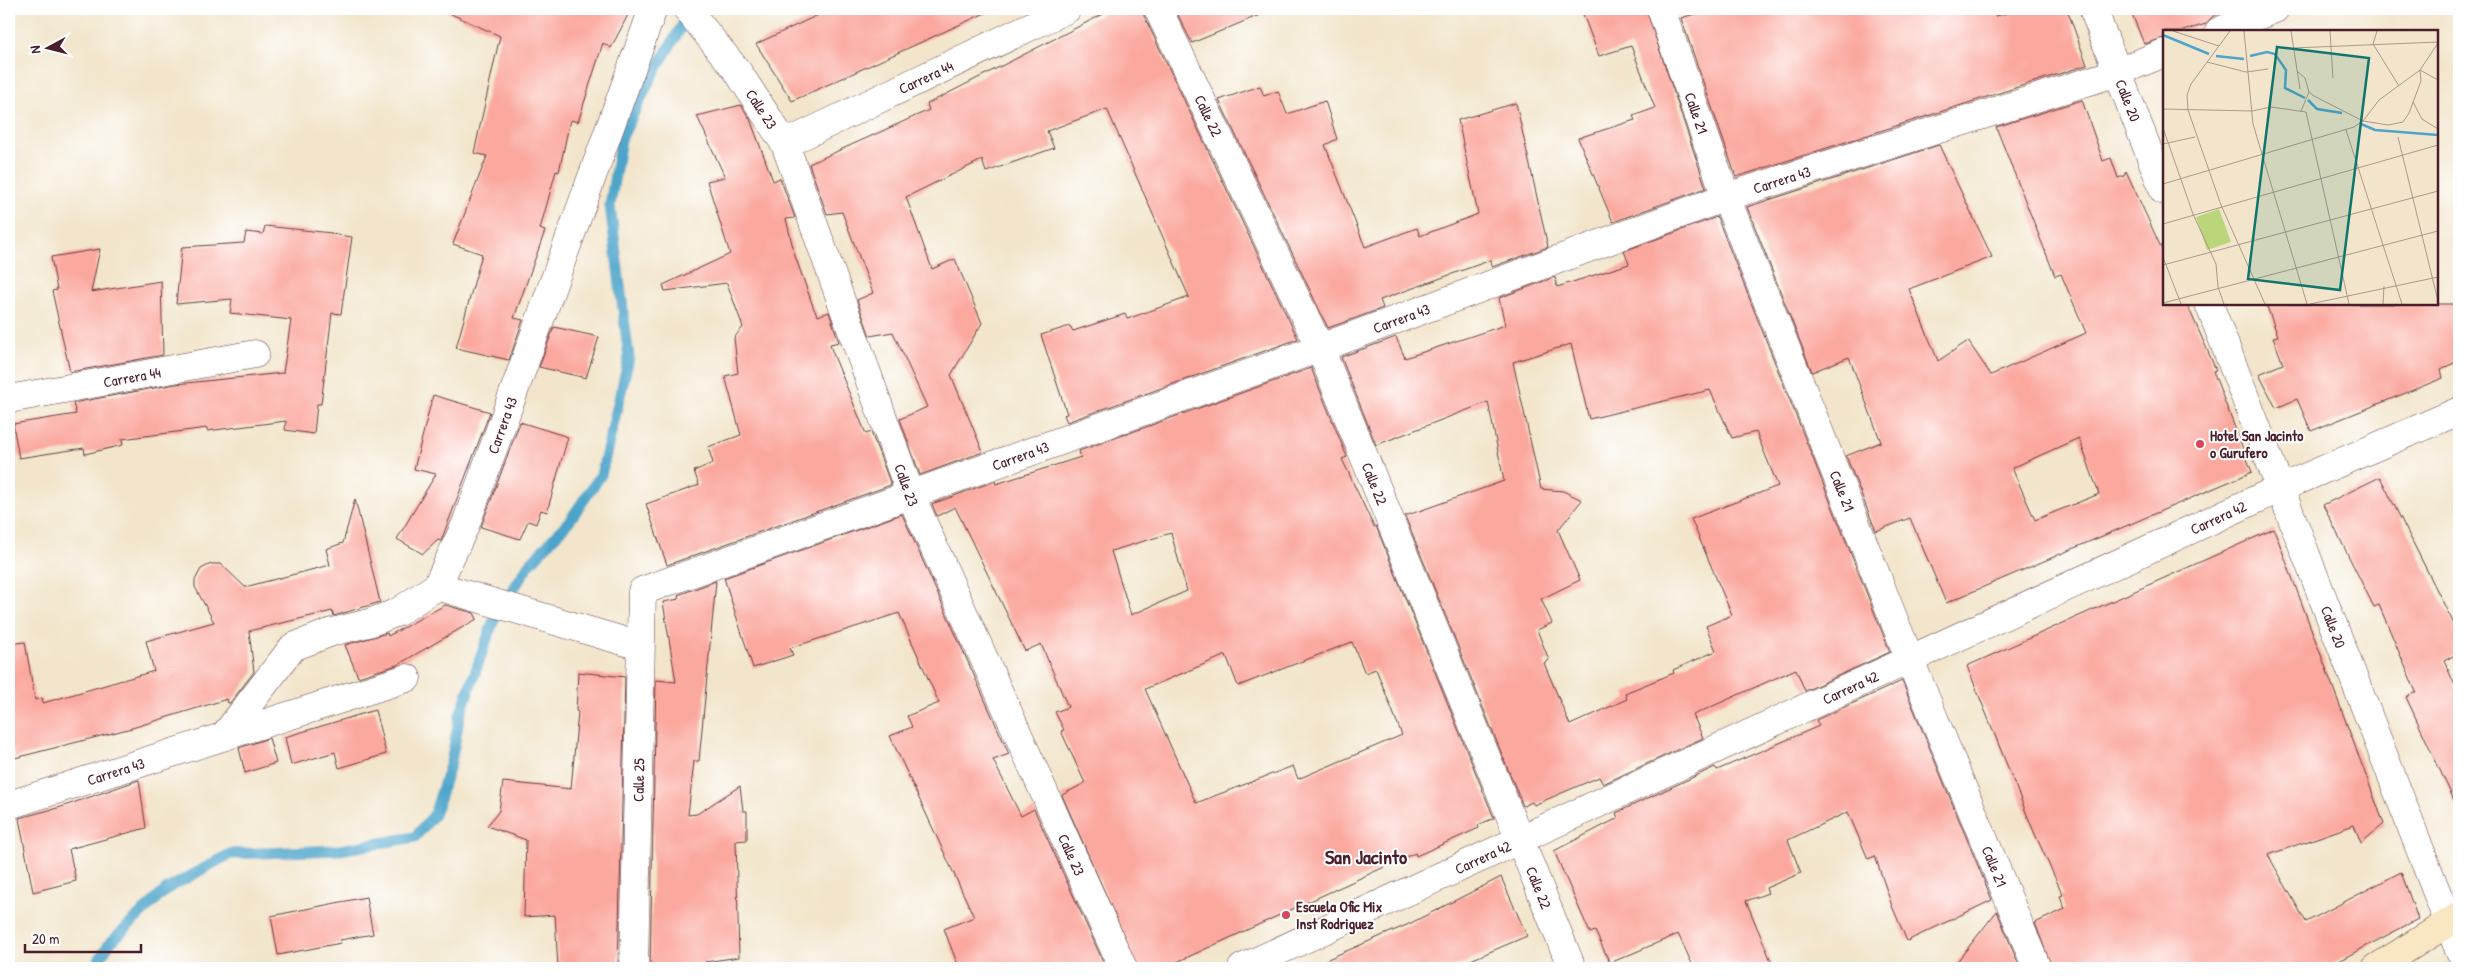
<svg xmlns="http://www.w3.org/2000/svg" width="2468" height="977" font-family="'Patrick Hand',sans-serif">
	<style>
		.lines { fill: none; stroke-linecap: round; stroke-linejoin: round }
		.stream { stroke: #4ea4ca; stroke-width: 11 }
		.building { fill: #fba99f; fill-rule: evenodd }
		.street-casing { stroke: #633d43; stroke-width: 29 }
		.secondary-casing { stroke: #633d43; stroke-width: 29 }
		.street { stroke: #fff; stroke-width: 28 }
		.secondary { stroke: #f9e7c3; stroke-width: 28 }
		.poi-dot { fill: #d1495b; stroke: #fff; stroke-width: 2 }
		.labels { text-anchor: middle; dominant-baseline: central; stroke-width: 4; stroke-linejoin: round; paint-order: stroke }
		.street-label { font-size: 15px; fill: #4a1f2b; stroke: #fff }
		.poi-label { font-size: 15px; font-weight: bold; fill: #4a1f2b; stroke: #fff; text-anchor: start }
		.district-label { font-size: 20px; font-weight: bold; fill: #4a1f2b; stroke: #fff }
		.inset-river { fill: none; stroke: #4ea4ca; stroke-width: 2.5 }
		.inset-road { fill: none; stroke: #af968b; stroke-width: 1 }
		.view { fill: #0f766e; fill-opacity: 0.15; stroke: #0f766e; stroke-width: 2.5 }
		.inset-edge { fill: none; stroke: #4a1f2b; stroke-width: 2.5 }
	</style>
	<rect width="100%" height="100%" fill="#fff"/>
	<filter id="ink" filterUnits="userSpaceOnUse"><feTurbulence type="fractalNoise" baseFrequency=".02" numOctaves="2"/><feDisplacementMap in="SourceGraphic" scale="10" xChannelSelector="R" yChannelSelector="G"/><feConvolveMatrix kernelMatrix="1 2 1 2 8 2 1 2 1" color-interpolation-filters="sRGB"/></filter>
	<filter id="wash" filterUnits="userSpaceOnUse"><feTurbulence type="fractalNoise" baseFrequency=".0096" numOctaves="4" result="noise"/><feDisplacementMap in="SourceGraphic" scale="20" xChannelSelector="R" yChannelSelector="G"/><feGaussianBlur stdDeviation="1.12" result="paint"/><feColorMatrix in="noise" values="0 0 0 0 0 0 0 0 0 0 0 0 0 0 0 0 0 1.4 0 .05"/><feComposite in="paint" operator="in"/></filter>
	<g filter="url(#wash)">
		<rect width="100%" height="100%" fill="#f2e5cb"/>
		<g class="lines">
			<path class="stream" d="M94 968 109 944 167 889 230 854 340 850 415 837 434 815 451 762 460 715 493 622 528 566 570 520 601 475 629 358 610 205 621 139 650 80 690 12"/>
		</g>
		<g id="blocks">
			<path class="building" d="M440 9H631L611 48 603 43 578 122 570 120 559 172 556 171 540 229 545 231 514 318 523 320 509 360 456 348 482 254 453 244 487 156 474 153 500 36Z
				M831 9H994L792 101 756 44Z
				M1113 9H1143L1144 16 1298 339 1067 422 1064 415 1067 414 1041 335 1070 326 1073 331 1125 314 1127 319 1189 297 1107 109 1047 131 1054 148 986 172 982 160 906 197 932 269 955 259 982 323 951 375 983 452 920 475 900 419 927 407 893 332 870 336 857 300 873 293 842 212 827 214 809 164 929 110 927 104Z
				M1175 9H1274L1192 43Z
				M1581 9H1646L1706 188 1613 222 1578 138 1635 120 1633 116 1655 108 1631 46 1599 56Z
				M1711 9H1993L1995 16 2024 9H2067L2087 65 1736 177 1681 18Z
				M2130 9H2233L2213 16 2206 24 2183 31H2164V38L2144 44Z
				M1260 86 1264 96 1278 91 1287 114 1325 101 1337 139 1325 145 1365 247 1417 228 1420 236 1478 214 1458 120 1516 103 1548 247 1492 267 1491 260 1380 300 1383 308 1328 328 1219 100Z
				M2082 100 2103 161 2111 158 2118 178 2124 176 2126 171 2164 254V304H2187L2216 370 2213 371 2252 472 1946 603 1910 518 1876 531 1846 456 1881 442 1849 357 1812 372 1747 207 1939 145 1992 257 1909 289 1938 361 1968 341 1991 375 2086 333 2061 274 2055 276 1996 127ZM2079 438 2099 494 2035 520 2012 468Z
				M741 105 750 119 773 181 780 178 795 218 786 219 795 256 814 309 818 316 829 312 839 342 830 344 832 351 866 434 871 432 891 485 667 565 646 504 699 485 694 471 713 463 708 447 741 435 725 376 738 373 734 338 743 327 727 283 665 291 663 285 730 254 707 181 725 177 697 116Z
				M1717 217 1890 652 1805 691 1796 669 1693 715 1703 738 1603 784 1599 777 1534 805 1532 802 1523 806 1405 516 1504 481 1488 402 1376 445 1341 357 1396 337 1405 358 1505 325 1499 298 1555 277 1557 287 1629 264 1624 251ZM1571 344 1589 419 1710 390 1732 438 1756 432 1778 486 1691 519 1732 615 1706 626 1716 651 1673 670 1674 673 1625 693 1627 699 1570 725 1544 663 1549 660 1537 630 1552 623 1541 599 1580 580 1558 530 1582 500 1563 491 1541 489 1513 362Z
				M265 226 332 233 331 234 352 237 341 314 332 313 321 404H317L314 434 285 430 286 421 207 431V428L122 439 123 445 85 454 84 448 19 458 13 424 76 414 73 403 176 384 283 373 291 320 230 313 232 299 176 304 182 247 244 243 246 232 263 234Z
				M100 249 91 292 161 281 163 355 70 372 52 291 57 290 51 257Z
				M2266 304H2459V361L2441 369 2443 378 2311 431 2297 399 2276 408 2259 374 2283 364 2273 337 2278 336Z
				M554 327 599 337 586 378 539 367Z
				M1311 368 1347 457 1342 459 1374 527 1376 526 1494 818 1478 825 1479 828 1416 856 1415 853 1164 968H1138L1062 795 1085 783 1061 731 1064 730 1055 712 1068 707 1041 644 1025 651 955 507 937 516 932 504 995 481 996 484 1081 457 1079 451ZM1171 533 1187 591 1131 615 1111 551ZM1352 642 1365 673 1376 669 1402 735 1298 779 1293 766 1196 803 1145 689 1226 655 1238 686Z
				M433 395 490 412 441 541 438 540 423 554 397 539 436 474 414 469Z
				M520 422 568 437 547 512 541 510 536 524 528 521 520 539 481 527Z
				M2380 477 2459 634V653L2444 661 2459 694V811L2406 697 2416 692 2379 605 2374 607 2323 505Z
				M355 499 380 602 334 616 332 611 249 631 254 672 230 703H228L227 699 132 728 15 758 9 736V644L25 642 35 700 42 698 43 703 154 671 146 641 214 622 195 587V580L201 569 211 564H221L245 587 330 565 326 549 343 543Z
				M902 514 1009 754 993 760 1021 816 1034 809 1106 968H959L944 929 974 917 890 736 912 727 907 716 939 703 899 613 790 648 793 655 753 668 724 578Z
				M2274 529 2384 824 2361 843 2354 825 2268 855 2306 922 2401 872 2418 919 2325 968H2052L2035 923 2065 909 2060 896 2063 895 2034 832 1967 666Z
				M716 581 699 761H694L688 815 697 814 740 786 743 811H747V840L736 841 739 957 705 962V968H650L656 680 676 682 663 602 679 599 678 595Z
				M445 605 474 613 477 619 397 665 358 677 345 645 387 633 388 636Z
				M578 672 625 677 618 968H558L555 915 524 917 526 840 487 826 499 811 503 782 571 789 578 712 576 711Z
				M1902 681 1992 900 1907 941 1892 906 1875 856 1868 859 1848 812 1788 840 1801 873 1766 888 1768 893 1746 901 1774 968H1694L1678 934 1610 963 1595 931 1590 933 1554 851 1618 818 1616 813 1715 767 1717 770 1819 726 1816 720Z
				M375 710 386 754 339 768 335 752 291 765 285 737Z
				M269 738 276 763 245 773 239 748Z
				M139 780 146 828 69 849 76 881 33 892 19 818 61 807Z
				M1501 877 1527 936 1452 968H1307L1409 924Z
				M366 897 373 934 340 940 341 943 278 955 271 916Z
				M1997 911 2020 968H1952Z"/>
		</g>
	</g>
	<g filter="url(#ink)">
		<use href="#blocks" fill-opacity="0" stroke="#633d43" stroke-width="1"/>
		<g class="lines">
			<g class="street-casing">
				<g id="street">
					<path id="s1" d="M687 9 738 72 785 144 911 496 1123 968"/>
					<path id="s2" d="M1158 9 1320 348 1572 968"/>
					<path id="s3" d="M1661 9 1726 197 1910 660 2037 968"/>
					<path id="s4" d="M2093 9 2164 191"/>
					<path d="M2219 31 2275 9"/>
					<path id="s5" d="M785 144 1067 9"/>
					<path id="s6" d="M2209 304 2459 950"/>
					<path id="s7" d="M9 399 255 354"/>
					<path d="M437 586 640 646"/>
					<path id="s8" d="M224 736 293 647 332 632 369 623 398 612 437 586 465 526 653 9"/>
					<path id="s9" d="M9 805 407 678"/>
					<path id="s10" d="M634 968 642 591 1320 348 1726 197 2118 72 2164 53"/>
					<path id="s11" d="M1242 968 2281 488 2459 411"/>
				</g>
			</g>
			<g class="secondary-casing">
				<path id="secondary" d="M2376 968 2459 916"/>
			</g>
			<use href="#street" class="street"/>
			<use href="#secondary" class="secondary"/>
		</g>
	</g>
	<g class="poi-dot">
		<circle cx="2200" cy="444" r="5"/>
		<circle cx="1286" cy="915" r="5"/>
	</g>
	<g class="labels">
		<g class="street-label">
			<text stroke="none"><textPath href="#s5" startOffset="156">Carrera 44</textPath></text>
			<text stroke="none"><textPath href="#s4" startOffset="98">Calle 20</textPath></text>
			<text stroke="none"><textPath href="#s1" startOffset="125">Calle 23</textPath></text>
			<text stroke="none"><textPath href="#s3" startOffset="110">Calle 21</textPath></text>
			<text stroke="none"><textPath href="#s2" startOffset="118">Calle 22</textPath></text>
			<text stroke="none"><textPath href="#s10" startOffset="1589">Carrera 43</textPath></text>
			<text stroke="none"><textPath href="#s10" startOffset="1184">Carrera 43</textPath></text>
			<text stroke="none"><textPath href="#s7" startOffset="125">Carrera 44</textPath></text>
			<text stroke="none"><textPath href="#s8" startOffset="444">Carrera 43</textPath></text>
			<text stroke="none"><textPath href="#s10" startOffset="779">Carrera 43</textPath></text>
			<text stroke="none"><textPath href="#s2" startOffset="522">Calle 22</textPath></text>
			<text stroke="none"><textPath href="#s1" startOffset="529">Calle 23</textPath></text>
			<text stroke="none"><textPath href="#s3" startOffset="515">Calle 21</textPath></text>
			<text stroke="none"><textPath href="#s11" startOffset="1075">Carrera 42</textPath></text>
			<text stroke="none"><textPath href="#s6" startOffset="346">Calle 20</textPath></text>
			<text stroke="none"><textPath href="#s11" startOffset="670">Carrera 42</textPath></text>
			<text stroke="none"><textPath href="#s9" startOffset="112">Carrera 43</textPath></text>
			<text stroke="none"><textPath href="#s10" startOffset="188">Calle 25</textPath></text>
			<text stroke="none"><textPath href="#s1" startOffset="934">Calle 23</textPath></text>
			<text stroke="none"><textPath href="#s11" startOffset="265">Carrera 42</textPath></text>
			<text stroke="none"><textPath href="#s3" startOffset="920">Calle 21</textPath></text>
			<text stroke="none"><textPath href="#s2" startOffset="958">Calle 22</textPath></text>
		</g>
		<g class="poi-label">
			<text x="2210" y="435">Hotel San Jacinto<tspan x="2210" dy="17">o Gurufero</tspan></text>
			<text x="1296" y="906">Escuela Ofic Mix<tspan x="1296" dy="17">Inst Rodriguez</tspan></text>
		</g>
		<g class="district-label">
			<text x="1366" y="856">San Jacinto</text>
		</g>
	</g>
	<g transform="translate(2163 30)">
		<rect width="275" height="275" fill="#f2e5cb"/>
		<path d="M56 179 68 212 44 220 33 187Z" fill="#bbd57b"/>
		<path class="inset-river" d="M0 5 46 24M53 26 81 29M87 26 104 22 112 24 123 40 122 58 142 68M145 70 154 79 179 83M198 94 212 100 275 105"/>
		<path class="inset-road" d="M10 1 56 16M67 1 28 54 24 65 25 80 58 175 102 274M81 1 90 94 144 274M128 1 137 59M167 1 170 48M214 1 210 14 236 56M130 18 275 12M44 32 83 42 105 39M257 40 275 50M134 41 142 48 146 62 151 66 200 91 225 95 240 92 246 83 258 51 257 40M250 72 259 89 275 99M0 79 89 81 108 77 143 82 186 274M138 81 146 62M0 98 30 184 53 234 55 257 61 274M183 100 239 274M235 107 275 271M0 114 32 107M0 154 191 97 200 91 216 70 257 40 275 13M0 194 275 115M0 227 18 274M0 235 275 161M0 273 275 201M147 274 275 247M220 274 221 256"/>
		<path class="view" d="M114 17 206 28 177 260 85 249Z"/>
		<rect width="275" height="275" class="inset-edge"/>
	</g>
	<rect width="2468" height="977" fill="none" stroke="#fff" stroke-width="30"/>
	<g transform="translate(48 48) rotate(263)" stroke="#ffffff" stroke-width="4" paint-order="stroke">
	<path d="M0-4L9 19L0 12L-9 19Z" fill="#4a1f2b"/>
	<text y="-8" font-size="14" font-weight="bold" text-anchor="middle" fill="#4a1f2b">N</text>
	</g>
	<path d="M25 944v8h116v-8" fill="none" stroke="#4a1f2b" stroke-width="2.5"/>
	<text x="32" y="944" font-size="15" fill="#4a1f2b" stroke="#ffffff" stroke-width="4" paint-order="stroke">20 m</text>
</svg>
